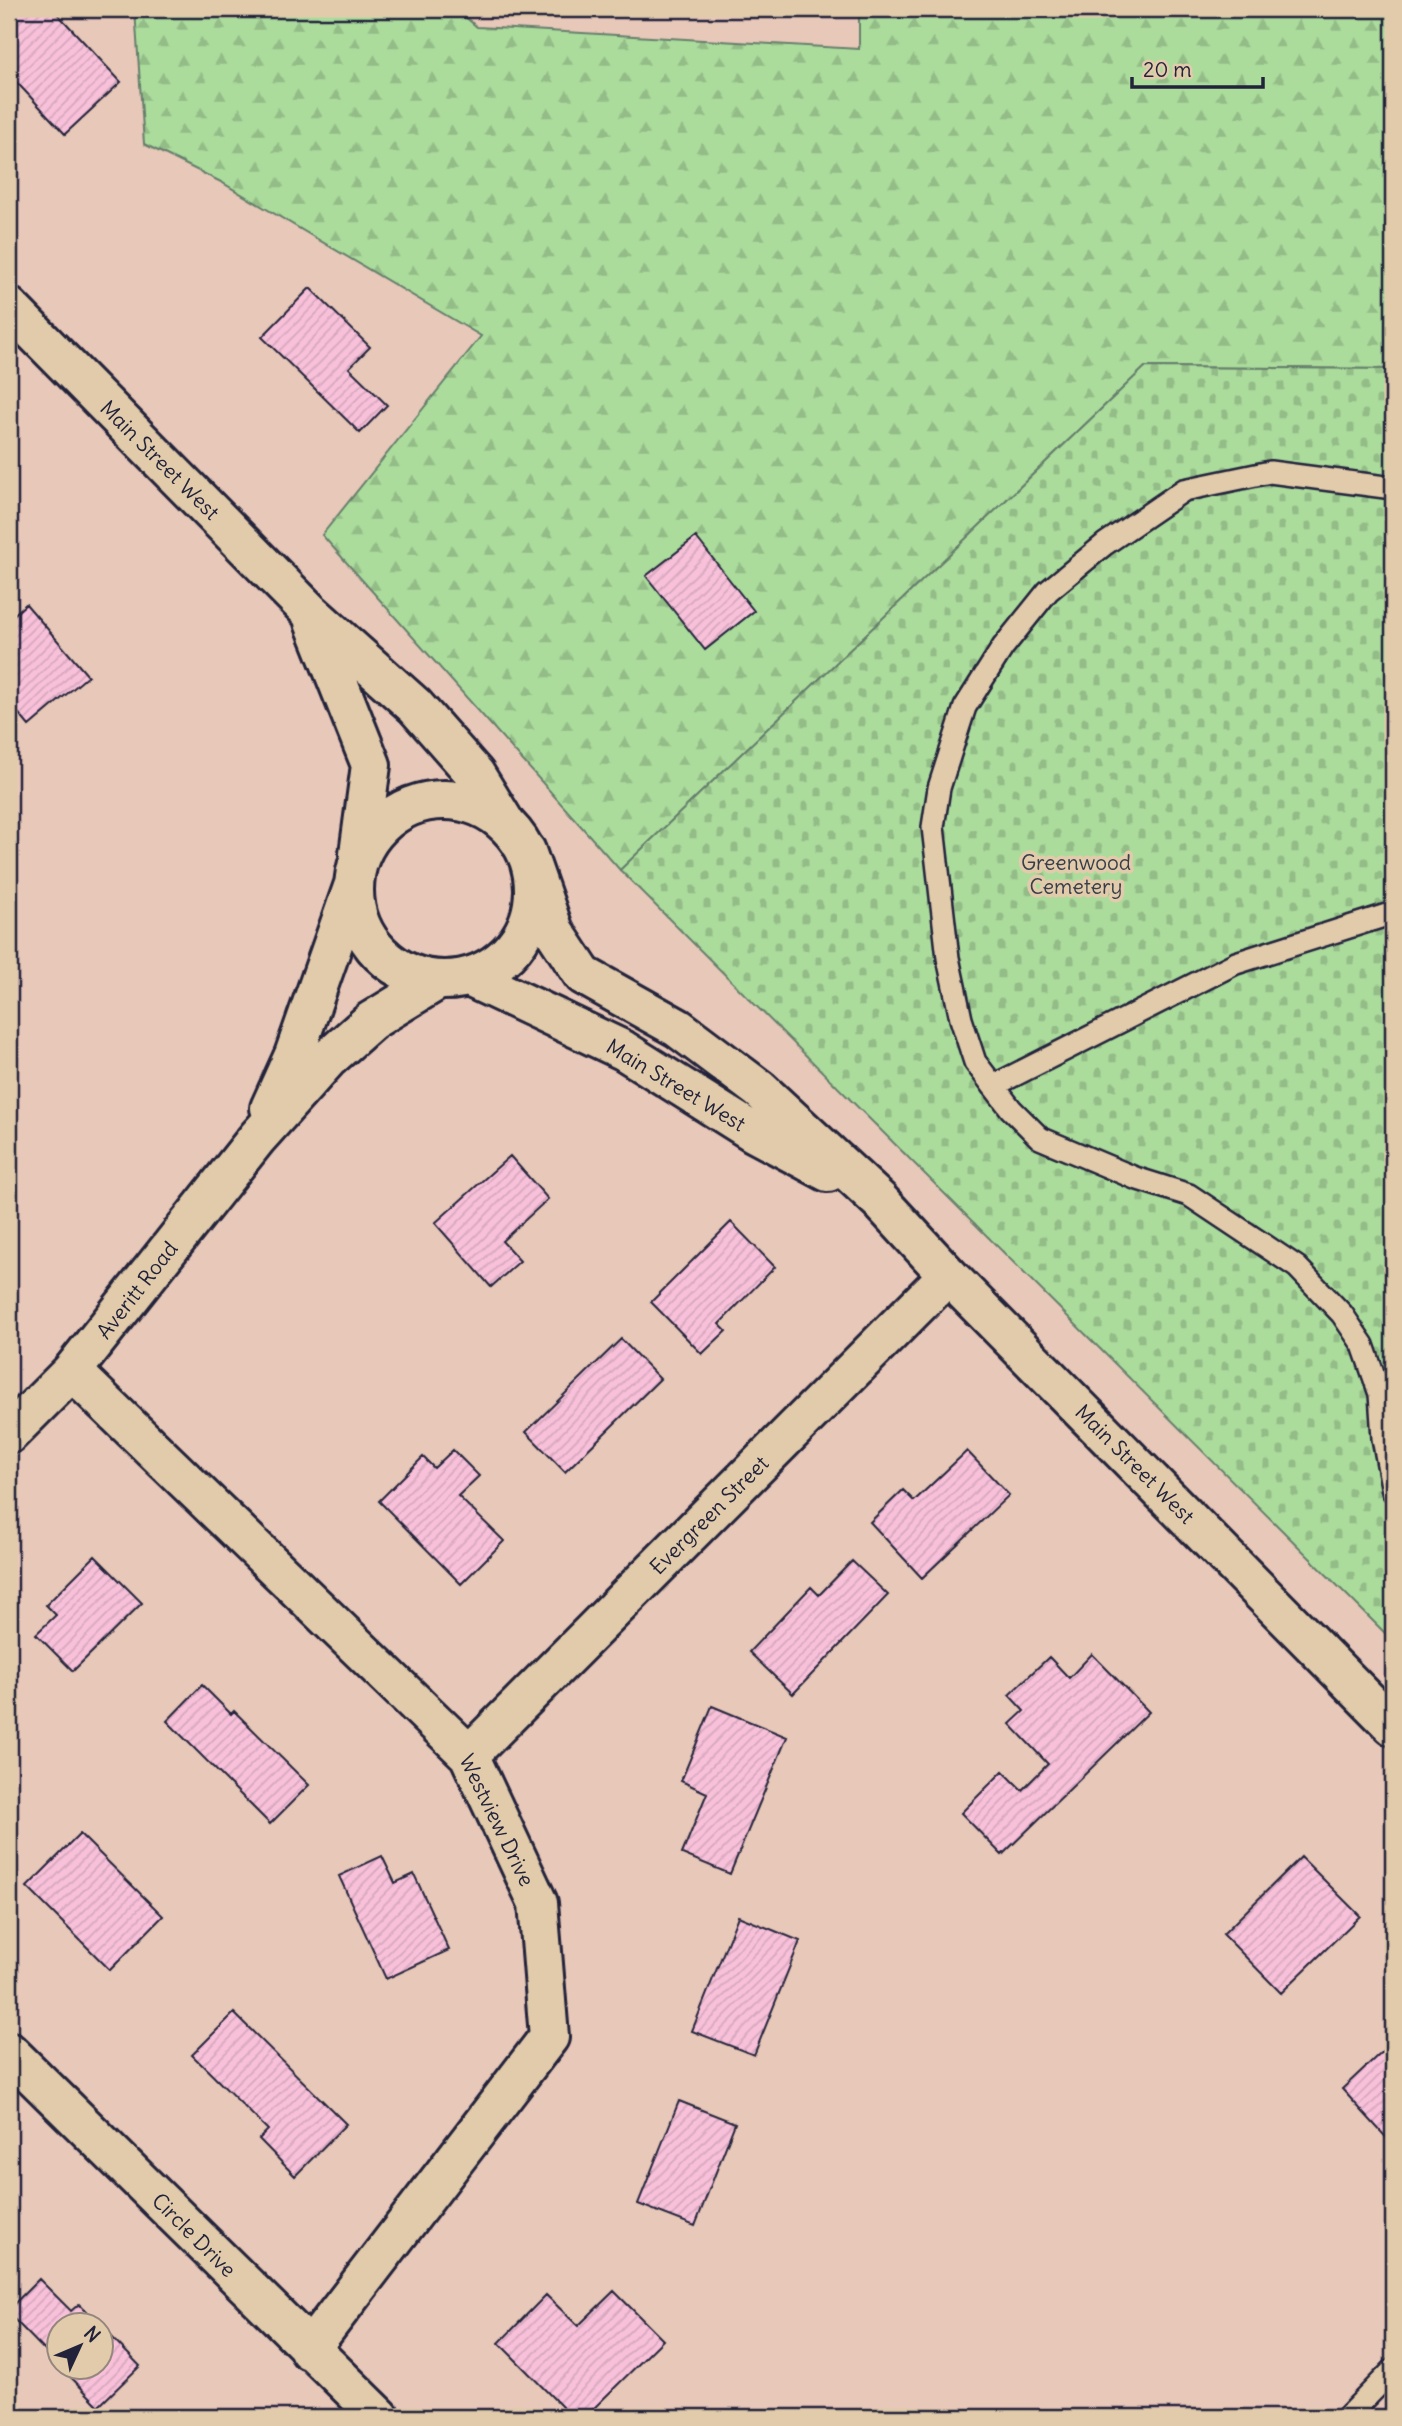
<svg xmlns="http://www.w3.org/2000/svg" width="1402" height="2426" font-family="Delius,sans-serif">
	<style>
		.forest { fill: url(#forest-firs); stroke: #667f6c; stroke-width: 2 }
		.cemetery { fill: url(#cemetery-stones); stroke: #667f6c; stroke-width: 2 }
		.building { fill: url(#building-hatch); stroke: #22223b; stroke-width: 2 }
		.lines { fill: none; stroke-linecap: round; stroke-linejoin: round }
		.lane-casing { stroke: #22223b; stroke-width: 26 }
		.street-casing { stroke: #22223b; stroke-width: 44 }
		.secondary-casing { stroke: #22223b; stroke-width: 44 }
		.lane { stroke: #e1cbaa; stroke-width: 21 }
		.street { stroke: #e1cbaa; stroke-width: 38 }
		.secondary { stroke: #e1cbaa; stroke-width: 38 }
		.labels { text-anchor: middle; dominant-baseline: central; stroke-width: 7; stroke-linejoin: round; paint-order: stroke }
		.street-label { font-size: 21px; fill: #22223b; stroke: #e1cbaa }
		.park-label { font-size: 21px; fill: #373e4a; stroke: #e1cbaa }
	</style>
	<defs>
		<pattern id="forest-firs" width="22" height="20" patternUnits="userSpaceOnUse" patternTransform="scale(1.75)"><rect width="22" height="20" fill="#abdc9c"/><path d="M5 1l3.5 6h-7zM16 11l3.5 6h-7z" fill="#93bc87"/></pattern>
		<pattern id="cemetery-stones" width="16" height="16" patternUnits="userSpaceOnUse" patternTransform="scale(1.75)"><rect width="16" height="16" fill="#abdc9c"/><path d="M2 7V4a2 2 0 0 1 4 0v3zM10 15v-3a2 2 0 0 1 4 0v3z" fill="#93bc87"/></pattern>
		<pattern id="building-hatch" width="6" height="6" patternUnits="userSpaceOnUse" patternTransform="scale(1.75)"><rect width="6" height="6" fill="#f8c1d9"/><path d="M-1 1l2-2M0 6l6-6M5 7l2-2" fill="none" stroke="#d4a6bb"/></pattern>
	</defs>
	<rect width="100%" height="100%" fill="#e8c8b8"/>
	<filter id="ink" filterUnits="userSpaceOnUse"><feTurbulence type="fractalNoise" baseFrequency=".0143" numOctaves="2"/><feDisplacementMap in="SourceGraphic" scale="14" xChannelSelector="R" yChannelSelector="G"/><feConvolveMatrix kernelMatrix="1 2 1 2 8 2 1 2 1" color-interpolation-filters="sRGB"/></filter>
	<g filter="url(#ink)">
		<path class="forest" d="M135 9H456L477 27 859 49V9H1393V369L1145 367 620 870 322 535 481 336 221 182 144 144Z"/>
		<path class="cemetery" d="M1145 367 1393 369V1641L620 870Z"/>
		<path class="building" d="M22 9H53L121 82 65 134 9 74V22Z
			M310 288 370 347 349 368 387 405 360 433 262 337Z
			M696 537 754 611 705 650 646 576Z
			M26 604 88 676 29 726 9 702V619Z
			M510 1156 548 1199 502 1241 520 1261 491 1287 435 1223Z
			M731 1222 775 1267 719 1324 726 1331 702 1354 651 1302Z
			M621 1339 660 1379 565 1472 526 1432Z
			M453 1450 479 1476 458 1496 504 1541 461 1584 379 1501 423 1457 434 1468Z
			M967 1451 1009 1495 922 1578 870 1522 903 1490 914 1501Z
			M95 1556 142 1603 73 1671 36 1634 56 1615 46 1605Z
			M852 1561 888 1595 793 1694 749 1652 811 1587 819 1595Z
			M1092 1654 1149 1712 1002 1855 961 1813 1003 1771 1022 1790 1048 1764 1010 1724 1024 1711 1009 1695 1049 1657 1069 1678Z
			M202 1685 231 1714 234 1711 309 1785 270 1824 167 1721Z
			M712 1706 787 1737 730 1874 682 1854 707 1793 681 1781Z
			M80 1834 163 1916 110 1970 27 1887Z
			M382 1856 395 1883 414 1874 449 1950 386 1979 339 1876Z
			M1301 1857 1360 1916 1281 1993 1223 1934Z
			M738 1916 800 1941 754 2055 692 2031Z
			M234 2013 346 2124 295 2176 259 2139 268 2130 192 2055Z
			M1393 2041V2145L1342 2089Z
			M679 2101 735 2123 695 2226 638 2204Z
			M39 2279 71 2311 79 2304 99 2324H60V2366L9 2314V2309Z
			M614 2291 663 2340 585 2417H572L499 2343 546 2295 578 2326Z
			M102 2327 140 2366 99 2406 60 2366H102Z"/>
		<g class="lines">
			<g class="lane-casing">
				<path id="lane" d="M1393 488 1270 472 1184 490 1105 544 1048 591 1003 647 965 707 939 788 933 827 948 958 961 1019 975 1062 1011 1109 1040 1138 1135 1178 1189 1195 1297 1267 1342 1314 1363 1345 1380 1394 1383 1438 1393 1491
					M993 1086 1236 963 1393 913
					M1347 2417 1393 2370"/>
			</g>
			<g class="street-casing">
				<path id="street" d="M72 1371 469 1755 538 1903 549 2037 309 2350
					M469 1755 948 1275
					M9 2052 380 2417"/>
			</g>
			<g class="secondary-casing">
				<path id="secondary" d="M9 307 311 613 415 706 475 774 505 823
					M314 622 371 765 359 854
					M354 890a90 90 0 1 1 180 0a90 90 0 1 1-180 0Z
					M526 851 554 931 583 975 678 1028 759 1089 879 1200 948 1275 1393 1726
					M469 977 623 1050 753 1132 828 1172
					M270 1108 294 1055 353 887
					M9 1434 72 1371 257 1138 328 1059 371 1021 435 982"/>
			</g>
			<use href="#lane" class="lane"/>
			<use href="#street" class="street"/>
			<use href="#secondary" class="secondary"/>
		</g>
	</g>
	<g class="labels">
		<g class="street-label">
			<text transform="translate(160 460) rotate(45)">Main Street West</text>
			<text transform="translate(676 1085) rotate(31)">Main Street West</text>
			<text transform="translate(137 1290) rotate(-52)">Averitt Road</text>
			<text transform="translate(1135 1464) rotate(45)">Main Street West</text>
			<text transform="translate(709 1515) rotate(-45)">Evergreen Street</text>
			<text transform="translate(497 1820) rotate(64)">Westview Drive</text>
			<text transform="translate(194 2235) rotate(45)">Circle Drive</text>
		</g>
		<g class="park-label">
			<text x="1076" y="862">Greenwood<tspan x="1076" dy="24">Cemetery</tspan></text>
		</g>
	</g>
	<rect width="1402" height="2426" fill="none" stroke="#e1cbaa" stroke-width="35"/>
	<rect x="18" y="18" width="1367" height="2391" fill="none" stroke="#22223b" stroke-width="2.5" filter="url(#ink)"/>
	<g transform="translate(80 2346) rotate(46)"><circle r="33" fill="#e1cbaa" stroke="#95877e" stroke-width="2"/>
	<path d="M0-5L12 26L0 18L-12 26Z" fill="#22223b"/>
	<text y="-10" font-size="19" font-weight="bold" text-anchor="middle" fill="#22223b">N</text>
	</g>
	<path d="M1132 77v10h131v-10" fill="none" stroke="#22223b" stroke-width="3.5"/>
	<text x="1143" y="77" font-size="21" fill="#22223b" stroke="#e1cbaa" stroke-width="5" paint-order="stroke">20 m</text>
</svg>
